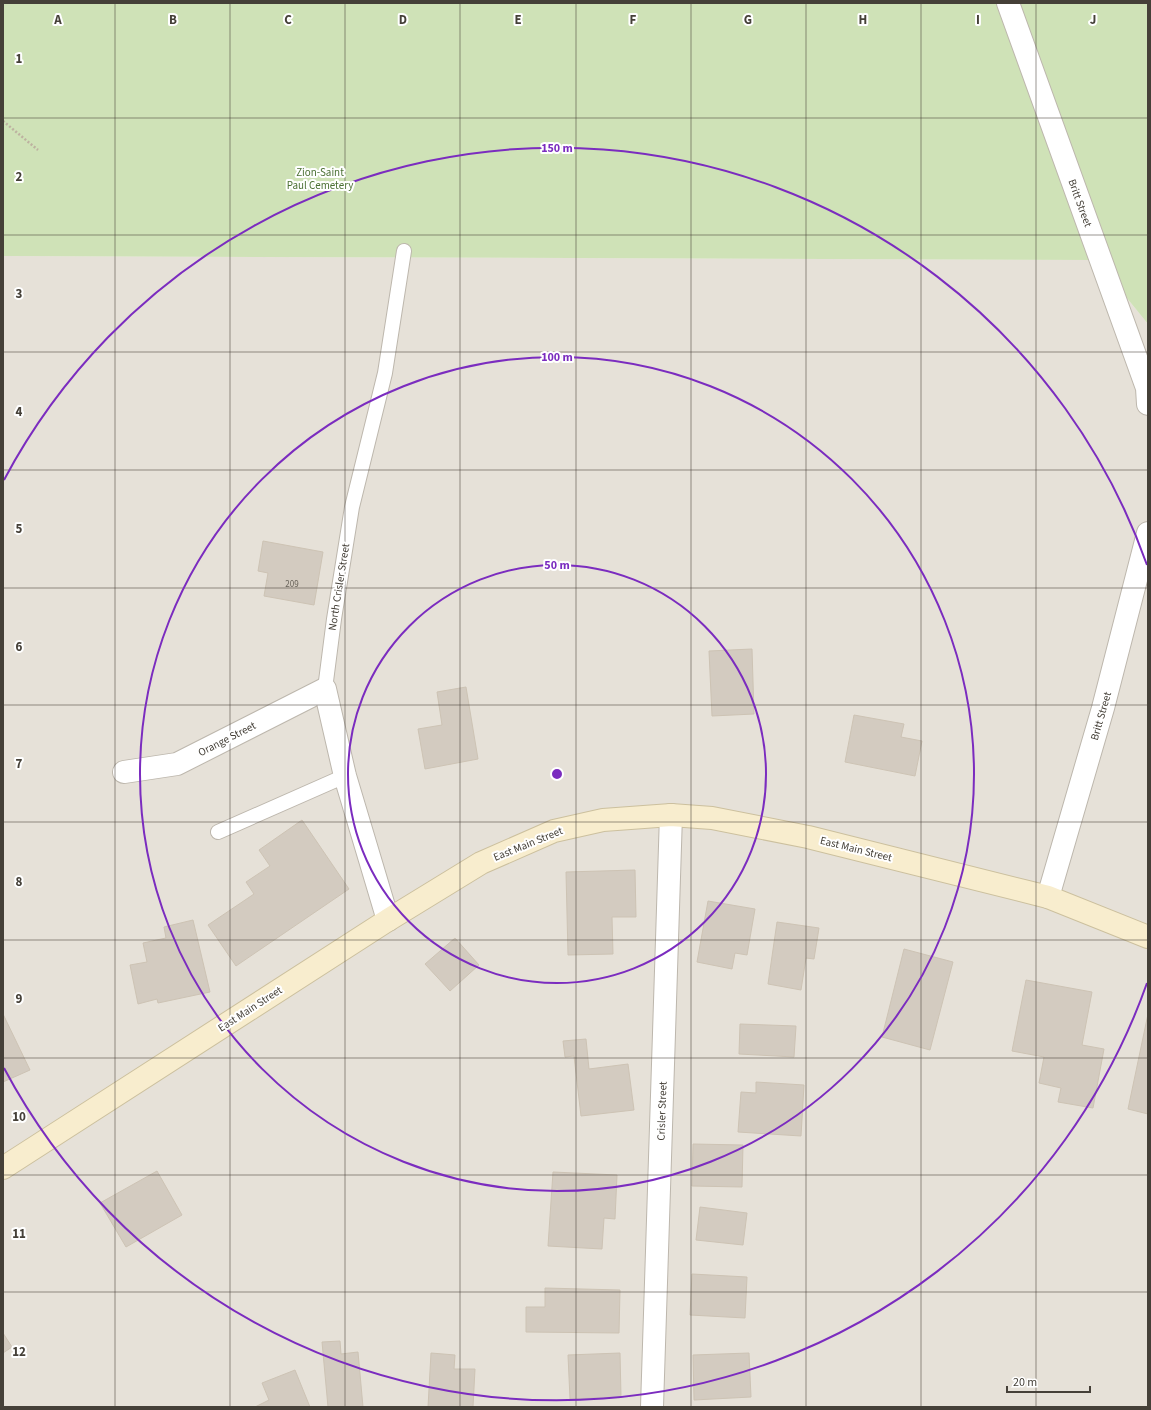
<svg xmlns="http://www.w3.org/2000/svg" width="1151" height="1410" font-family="'Source Sans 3',sans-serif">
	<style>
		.residential { fill: #e6e1d8 }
		.green { fill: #cfe2b7 }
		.building { fill: #d3cbc0; stroke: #cdc3b4 }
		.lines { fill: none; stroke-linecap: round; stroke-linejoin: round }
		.service-casing { stroke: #bdb7ad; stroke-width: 16 }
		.minor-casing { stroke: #bdb7ad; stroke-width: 24 }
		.secondary-casing { stroke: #ccc09e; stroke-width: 24 }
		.path { stroke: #bdb2a0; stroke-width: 2.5; stroke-dasharray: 2 2; stroke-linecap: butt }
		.service { stroke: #fff; stroke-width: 14 }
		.minor { stroke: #fff; stroke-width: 22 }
		.secondary { stroke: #f8edce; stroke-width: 22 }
		.grid { fill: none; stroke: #454038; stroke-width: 1; stroke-opacity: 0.55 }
		.ring { fill: none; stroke: #7b2cbf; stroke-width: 2 }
		.labels { text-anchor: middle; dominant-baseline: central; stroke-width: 4; stroke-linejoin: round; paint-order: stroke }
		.number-label { font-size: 9px; fill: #68635a }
		.park-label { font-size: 11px; fill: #4b7033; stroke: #fff }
		.street-label { font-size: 11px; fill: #454038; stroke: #fff }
		.grid-label { font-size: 13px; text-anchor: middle; font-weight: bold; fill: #454038; stroke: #fff; stroke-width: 4; stroke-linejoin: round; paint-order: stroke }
		.centre { fill: #7b2cbf; stroke: #fff; stroke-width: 2 }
		.ring-label { font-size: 12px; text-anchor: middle; font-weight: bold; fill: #7b2cbf; stroke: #fff; stroke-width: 4; stroke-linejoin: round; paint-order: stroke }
	</style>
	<rect width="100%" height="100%" fill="#f2f0e9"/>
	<path class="residential" d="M3 256 1096 260 1148 324V1407H3Z"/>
	<path class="green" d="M3 3H1148V324L1096 260 3 256Z"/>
	<path class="building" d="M263 541 323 552 314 605 264 596 268 573 258 571Z
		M752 649 754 714 712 716 709 651Z
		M466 687 478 759 425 769 418 729 442 725 437 692Z
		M854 715 904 724 901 737 922 741 915 776 845 762Z
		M302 820 349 889 236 966 208 925 254 894 246 882 270 866 259 850Z
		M635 870 636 917H612L613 954 568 955 566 872Z
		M708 901 755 909 747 955 735 953 732 969 697 962Z
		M193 920 210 992 158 1003 157 999 138 1004 130 965 147 962 143 943 166 938 164 927Z
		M777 922 819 928 814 959 806 958 801 990 768 984Z
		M455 938 479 965 450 991 425 964Z
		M904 949 953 962 930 1050 882 1037Z
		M1026 980 1092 992 1082 1045 1104 1049 1093 1108 1058 1102 1061 1088 1039 1083 1044 1057 1012 1051Z
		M3 1014 30 1070 3 1082Z
		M1148 1014V1114L1128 1109Z
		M740 1024 796 1026 794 1057 739 1054Z
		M586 1039 589 1069 628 1064 634 1110 581 1116 574 1056 565 1057 563 1041Z
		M756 1082 804 1085 801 1136 738 1132 741 1092 756 1093Z
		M693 1144 743 1145 742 1187 692 1186Z
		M157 1171 182 1215 126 1247 100 1203Z
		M553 1172 617 1175 615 1219 604 1218 602 1249 548 1246Z
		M700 1207 747 1213 743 1245 696 1240Z
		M692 1274 747 1277 745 1318 690 1315Z
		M545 1288 620 1290 619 1333 526 1332V1307H545Z
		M3 1333 12 1347 3 1353Z
		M340 1341 341 1354 358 1352 363 1407H328L322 1342Z
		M431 1353 455 1355 454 1369H475L473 1407H428Z
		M620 1353 621 1397 570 1399 568 1355Z
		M749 1353 751 1397 694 1400 693 1355Z
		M295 1370 310 1407H255L269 1400 262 1383Z"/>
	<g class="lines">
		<g class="service-casing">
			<path id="service" d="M325 689 334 619 352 507 385 373 404 251
				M218 832 345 776"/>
		</g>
		<g class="minor-casing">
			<path id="minor" d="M1008 3 1147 388 1148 404
				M124 772 177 764 325 689 345 776 388 920
				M1048 897 1103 708 1148 533
				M652 1407 671 815"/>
		</g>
		<g class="secondary-casing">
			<path id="secondary" d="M3 1168 388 920 481 863 554 831 603 820 671 815 712 818 808 837 1048 897 1148 937"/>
		</g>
		<path class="path" d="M3 121 38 150"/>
		<use href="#service" class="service"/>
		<use href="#minor" class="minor"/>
		<use href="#secondary" class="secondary"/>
	</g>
	<path class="grid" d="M115 3V1407M230 3V1407M345 3V1407M460 3V1407M576 3V1407M691 3V1407M806 3V1407M921 3V1407M1036 3V1407M3 118H1148M3 235H1148M3 352H1148M3 470H1148M3 588H1148M3 705H1148M3 822H1148M3 940H1148M3 1058H1148M3 1175H1148M3 1292H1148"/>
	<g class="ring">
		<circle cx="557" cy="774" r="209"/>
		<circle cx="557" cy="774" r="417"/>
		<path d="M1147 983A626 626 0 0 1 4 1068M4 480A626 626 0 0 1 1147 565"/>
	</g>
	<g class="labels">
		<g class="number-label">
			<text x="292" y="584">209</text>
		</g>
		<g class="park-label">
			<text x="320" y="172">Zion-Saint<tspan x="320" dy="13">Paul Cemetery</tspan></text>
		</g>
		<g class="street-label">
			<text transform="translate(1080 203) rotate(70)">Britt Street</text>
			<text transform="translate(339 587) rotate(-81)">North Crisler Street</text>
			<text transform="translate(1101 716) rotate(-74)">Britt Street</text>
			<text transform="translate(227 739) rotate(-27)">Orange Street</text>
			<text transform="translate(528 844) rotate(-22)">East Main Street</text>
			<text transform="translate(856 849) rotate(14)">East Main Street</text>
			<text transform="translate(250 1009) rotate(-33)">East Main Street</text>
			<text transform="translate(662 1111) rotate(-88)">Crisler Street</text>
		</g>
	</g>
	<g class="grid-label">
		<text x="58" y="24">A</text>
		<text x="173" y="24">B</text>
		<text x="288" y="24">C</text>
		<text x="403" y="24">D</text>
		<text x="518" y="24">E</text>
		<text x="633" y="24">F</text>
		<text x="748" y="24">G</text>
		<text x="863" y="24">H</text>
		<text x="978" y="24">I</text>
		<text x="1093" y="24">J</text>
		<text x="19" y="63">1</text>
		<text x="19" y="181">2</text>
		<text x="19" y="298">3</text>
		<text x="19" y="416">4</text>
		<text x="19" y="533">5</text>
		<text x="19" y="651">6</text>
		<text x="19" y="768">7</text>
		<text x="19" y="886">8</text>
		<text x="19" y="1003">9</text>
		<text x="19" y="1121">10</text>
		<text x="19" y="1238">11</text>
		<text x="19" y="1356">12</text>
	</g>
	<circle cx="557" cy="774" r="6" class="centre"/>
	<g class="ring-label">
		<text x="557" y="152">150 m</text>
		<text x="557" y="361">100 m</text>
		<text x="557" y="569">50 m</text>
	</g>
	<rect width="1151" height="1410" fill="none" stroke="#454038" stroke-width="8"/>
	<path d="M1007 1386v6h83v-6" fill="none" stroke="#454038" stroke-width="2"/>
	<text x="1013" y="1386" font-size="12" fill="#454038" stroke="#ffffff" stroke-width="3" paint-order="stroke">20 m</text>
</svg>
